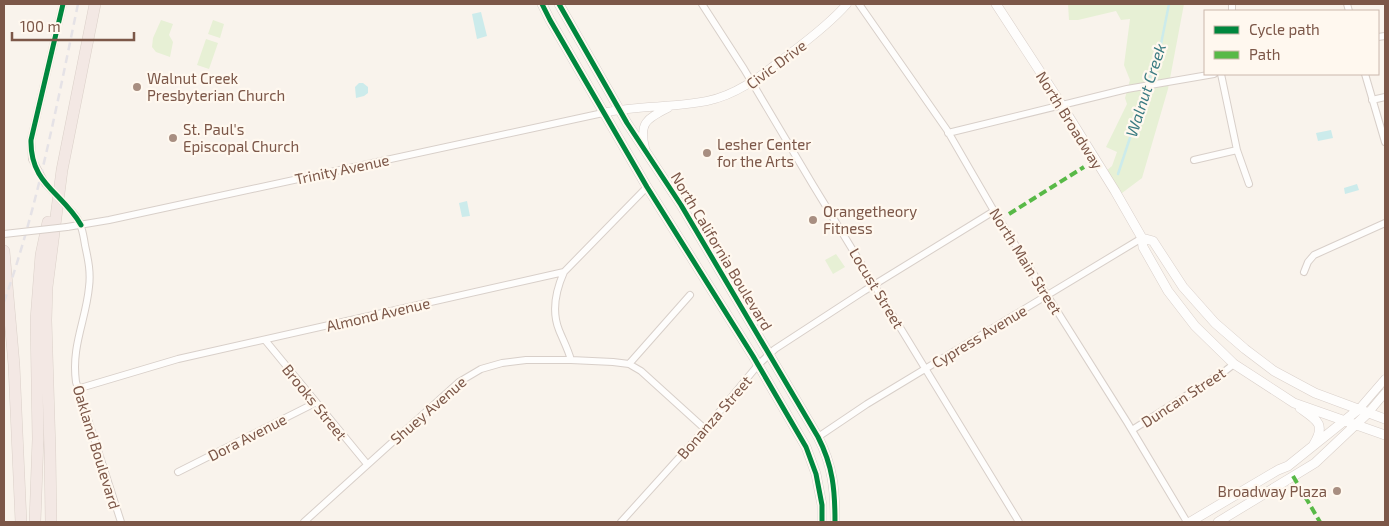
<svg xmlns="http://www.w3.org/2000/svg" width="1389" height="526" font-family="'Exo 2',sans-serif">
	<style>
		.green { fill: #e7f0d5 }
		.water { fill: #ccebeb }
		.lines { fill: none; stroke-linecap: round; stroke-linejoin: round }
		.stream { stroke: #ccebeb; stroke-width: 2.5 }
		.minor-casing { stroke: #d8cfc9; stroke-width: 8 }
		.tertiary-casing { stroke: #d8cfc9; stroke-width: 9 }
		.secondary-casing { stroke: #dad0ca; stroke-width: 10 }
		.motorway-casing { stroke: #dbd0c9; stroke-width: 12 }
		.minor { stroke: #fefdfc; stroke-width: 6 }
		.tertiary { stroke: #fefdfc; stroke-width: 8 }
		.secondary { stroke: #fefdfc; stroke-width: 9 }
		.motorway { stroke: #f3e8e4; stroke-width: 11 }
		.rail { stroke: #e5e2e6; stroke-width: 2.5; stroke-dasharray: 8 5; stroke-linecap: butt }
		.minor-bridge-casing { stroke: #d8cfc9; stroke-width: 8; stroke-linecap: butt }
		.minor-bridge { stroke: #fefdfc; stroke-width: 6 }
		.quiet { stroke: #58b947; stroke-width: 4; stroke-dasharray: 8 4; stroke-linecap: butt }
		.cycleway-casing { stroke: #fff8ef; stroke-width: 8 }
		.cycleway { stroke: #00873e; stroke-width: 5 }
		.poi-dot { fill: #a88e81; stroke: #fff8ef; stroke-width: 2 }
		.labels { text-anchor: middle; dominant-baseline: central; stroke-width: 4.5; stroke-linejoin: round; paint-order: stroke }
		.street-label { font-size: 15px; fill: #7c5748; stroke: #fff8ef }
		.poi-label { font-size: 15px; fill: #7c5748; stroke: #fff8ef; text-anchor: start }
		.water-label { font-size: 16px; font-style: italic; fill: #3a7b82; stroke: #fff8ef }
	</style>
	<rect width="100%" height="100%" fill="#f9f3ec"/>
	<path class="green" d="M1068 4H1184L1168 89 1142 178 1118 196 1104 173 1112 166 1117 152 1106 147 1127 104 1125 98 1130 80 1124 65 1130 19 1121 20 1116 11 1078 20H1069Z
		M161 20 173 24 169 35 173 42 170 57 156 52 152 47 153 38Z
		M213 20 224 24 220 38 208 34Z
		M206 39 218 43 209 69 197 65Z
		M836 254 845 267 833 274 825 260Z"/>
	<path class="water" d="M481 12 487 36 477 39 472 14Z
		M363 83 368 87V93L364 96 356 98 355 87 359 83Z
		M1331 130 1333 138 1318 141 1316 133Z
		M1357 184 1359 190 1345 194 1344 188Z
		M467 201 470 216 462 217 459 203Z"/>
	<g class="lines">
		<path class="stream" d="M1118 174 1161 44 1169 4"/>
		<g class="minor-casing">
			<path id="minor" d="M702 4 744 69 813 185 1019 522
				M859 4 947 130 994 211 1127 422 1187 522
				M1347 4 1349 11
				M1232 11V4
				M1378 37 1385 36
				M1221 74 1237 150 1249 184
				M1365 74 1385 142
				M1372 100 1385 97
				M948 133 1127 89 1214 74
				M1194 160 1237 150
				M45 183 32 159 31 140 63 4
				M73 213C81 222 83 232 85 245 88 259 91 272 89 287 86 320 71 346 76 382L121 522
				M67 227 109 220 603 113
				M564 272C556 290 551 310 559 330 563 340 568 349 571 360
				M1304 272 1308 262 1314 255 1385 223
				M265 340 367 464
				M629 364 690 295
				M77 389 178 359 564 272 647 187
				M1132 430 1225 371 1234 364
				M818 437 867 404 1142 238
				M178 472 315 403
				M304 522 459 382 481 369 502 363 526 360H571L613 362 629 364 641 371 705 429
				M621 522 705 429 758 365 775 349 864 291 994 211"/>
		</g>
		<g class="tertiary-casing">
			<path id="tertiary" d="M603 113C637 105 673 108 707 101 741 94 765 72 792 52 812 37 831 22 847 4
				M645 148C639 123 646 119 668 108
				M1359 409 1385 379
				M1368 413 1385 393"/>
		</g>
		<g class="secondary-casing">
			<path id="secondary" d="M542 4 550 20 647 187 753 356 806 447 816 474 822 505V522
				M559 4 627 123 681 205 818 437C833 466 835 490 835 522
				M996 4 1056 96 1115 191 1142 238 1143 247 1168 291 1195 326 1234 364 1294 403 1385 435
				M1142 238 1153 241 1183 287 1215 323 1245 349 1274 371 1315 393 1385 419
				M1300 408C1317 420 1326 424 1314 444
				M1190 522 1278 470 1288 466 1359 409
				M1218 522 1315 463 1368 413"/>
		</g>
		<g class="motorway-casing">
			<path id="motorway" d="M4 251 14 365 21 522
				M35 522 38 439 36 320 41 255 48 222
				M51 522 50 451 46 320 47 287 62 170 95 4"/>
		</g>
		<use href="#minor" class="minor"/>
		<use href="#tertiary" class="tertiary"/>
		<use href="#secondary" class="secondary"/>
		<use href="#motorway" class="motorway"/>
		<path class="rail" d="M4 302C38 206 57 104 78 4"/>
		<g class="minor-bridge-casing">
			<path id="minor-bridge" d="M45 183 73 213
				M4 234 67 227"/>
		</g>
		<use href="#minor-bridge" class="minor-bridge"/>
		<path class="quiet" d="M1009 214 1084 167
			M1293 476 1320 522"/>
		<g class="cycleway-casing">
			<path id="cycleway" d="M63 4 31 140C30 184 62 192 81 225
				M542 4 550 20 647 187 753 356 806 447 816 474 822 505V522
				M559 4 627 123 681 205 818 437C833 466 835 490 835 522"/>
		</g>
		<use href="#cycleway" class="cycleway"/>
	</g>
	<g class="poi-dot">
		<circle cx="137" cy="87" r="5"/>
		<circle cx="173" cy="138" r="5"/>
		<circle cx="707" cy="153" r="5"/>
		<circle cx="813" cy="220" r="5"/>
		<circle cx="1337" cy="491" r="5"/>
	</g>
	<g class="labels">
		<g class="street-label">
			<text transform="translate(776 64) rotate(-37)">Civic Drive</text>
			<text transform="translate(1070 120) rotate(58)">North Broadway</text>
			<text transform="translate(342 169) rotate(-12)">Trinity Avenue</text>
			<text transform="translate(722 251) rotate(59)">North California Boulevard</text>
			<text transform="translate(1026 261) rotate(58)">North Main Street</text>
			<text transform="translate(877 288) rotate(59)">Locust Street</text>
			<text transform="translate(378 314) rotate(-13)">Almond Avenue</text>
			<text transform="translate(979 336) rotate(-31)">Cypress Avenue</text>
			<text transform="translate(1183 397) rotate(-33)">Duncan Street</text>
			<text transform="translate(315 402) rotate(51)">Brooks Street</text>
			<text transform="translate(428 410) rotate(-41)">Shuey Avenue</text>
			<text transform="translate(714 417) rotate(-49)">Bonanza Street</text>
			<text transform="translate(247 437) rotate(-27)">Dora Avenue</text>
			<text transform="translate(97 447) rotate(73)">Oakland Boulevard</text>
		</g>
		<g class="poi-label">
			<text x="147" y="78">Walnut Creek<tspan x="147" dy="17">Presbyterian Church</tspan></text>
			<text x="183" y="129">St. Paul's<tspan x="183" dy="17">Episcopal Church</tspan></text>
			<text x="717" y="144">Lesher Center<tspan x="717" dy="17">for the Arts</tspan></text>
			<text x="823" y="211">Orangetheory<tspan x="823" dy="17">Fitness</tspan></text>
			<text x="1327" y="491" text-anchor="end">Broadway Plaza</text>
		</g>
		<g class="water-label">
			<text transform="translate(1145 90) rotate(-72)">Walnut Creek</text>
		</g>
	</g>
	<rect width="1389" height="526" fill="none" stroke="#7c5748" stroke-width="10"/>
	<rect x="1204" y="10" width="175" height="65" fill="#fff8ef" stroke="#cbb8ac"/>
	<rect x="1214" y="26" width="25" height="8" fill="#00873e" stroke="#cbb8ac"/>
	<text x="1249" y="35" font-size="15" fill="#7c5748">Cycle path</text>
	<rect x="1214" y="51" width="25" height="8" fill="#58b947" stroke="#cbb8ac"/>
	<text x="1249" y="60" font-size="15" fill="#7c5748">Path</text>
	<path d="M12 32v8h122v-8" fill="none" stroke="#7c5748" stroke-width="2.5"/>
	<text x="20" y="32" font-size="15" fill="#7c5748" stroke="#fff8ef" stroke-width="4" paint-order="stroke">100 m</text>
</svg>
